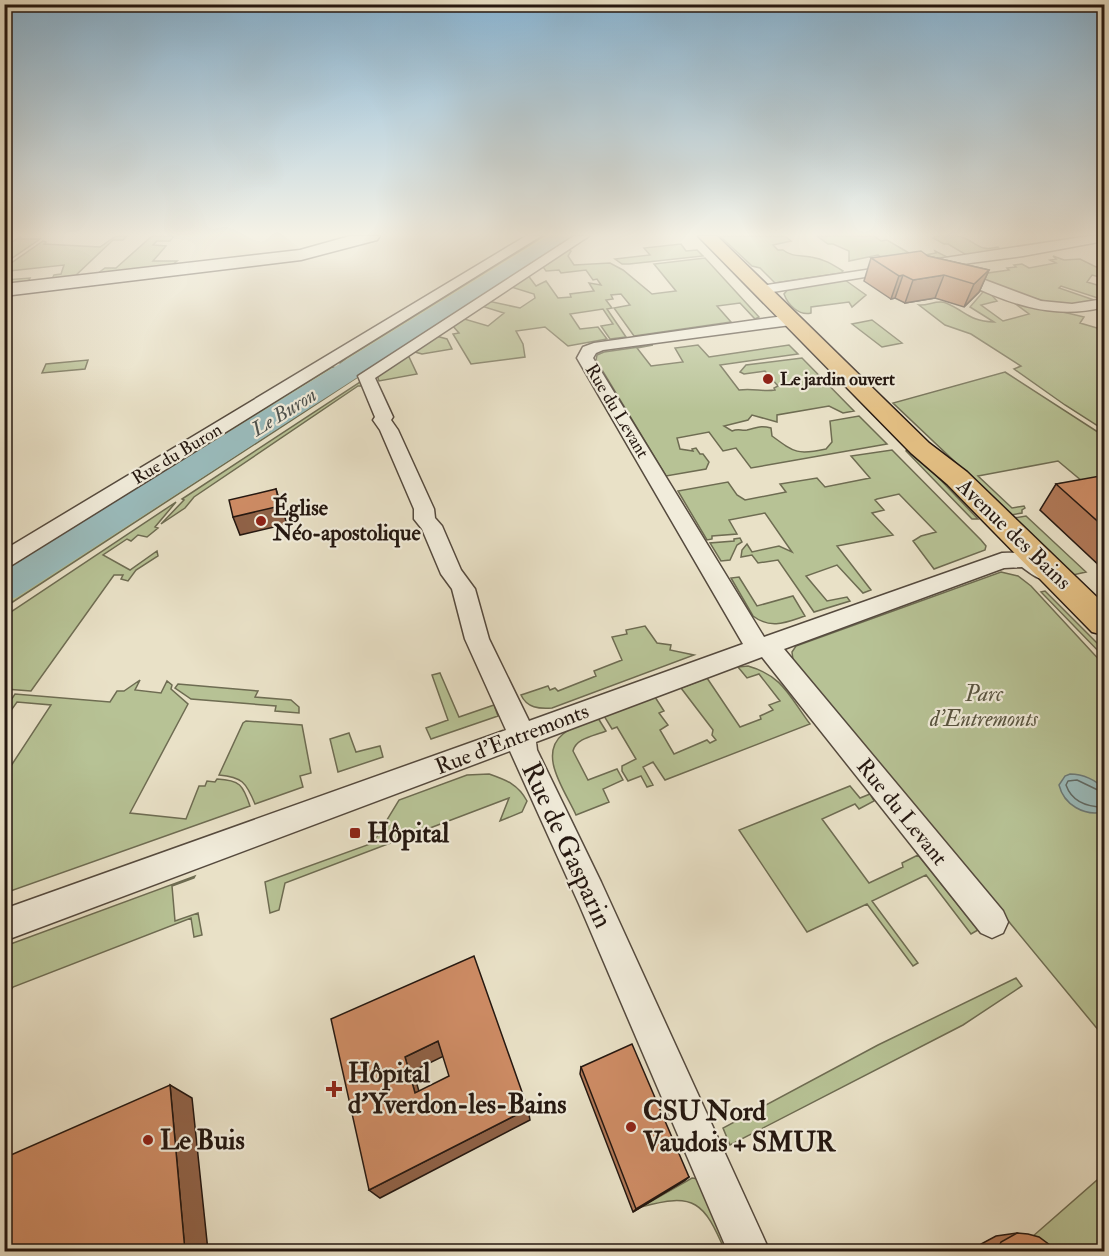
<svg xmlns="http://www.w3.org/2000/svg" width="1109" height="1256" font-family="'IM FELL Double Pica',serif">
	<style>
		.green { fill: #b7c295; stroke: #6e6c52; stroke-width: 1.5 }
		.water { fill: #9abcbd; stroke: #6b7a78; stroke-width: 1.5 }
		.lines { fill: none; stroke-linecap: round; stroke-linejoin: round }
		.shore { stroke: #5f6a66; stroke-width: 1.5 }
		.river { fill: #9abcbd; fill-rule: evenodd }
		.minor-casing { stroke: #554a3e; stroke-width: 3 }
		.secondary-casing { stroke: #241710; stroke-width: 3 }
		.primary-casing { stroke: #241710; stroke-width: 3 }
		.minor { fill: #f1ecdb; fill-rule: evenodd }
		.secondary { fill: #f1ecdb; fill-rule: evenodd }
		.primary { fill: #e4c084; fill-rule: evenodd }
		.wall { fill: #b17857; stroke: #241710; stroke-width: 1.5 }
		.shaded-wall { fill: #906247; stroke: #241710; stroke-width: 1.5 }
		.building { fill: #ce8c65; stroke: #241710; stroke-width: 1.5; fill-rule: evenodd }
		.poi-dot { fill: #8f2418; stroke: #f1ecdb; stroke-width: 2 }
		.labels { text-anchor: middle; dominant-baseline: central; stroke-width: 4.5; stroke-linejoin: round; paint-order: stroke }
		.far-poi-label { font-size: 18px; font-weight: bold; fill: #241710; stroke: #f1ecdb; text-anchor: start }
		.far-street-label { font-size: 18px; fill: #241710; stroke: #f1ecdb }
		.far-water-label { font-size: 20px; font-style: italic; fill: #4d514d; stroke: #f1ecdb }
		.poi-label { font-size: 22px; font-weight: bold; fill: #241710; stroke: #f1ecdb; text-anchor: start }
		.street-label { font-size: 22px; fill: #241710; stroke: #f1ecdb }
		.park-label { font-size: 22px; font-style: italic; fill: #57533f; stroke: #f1ecdb }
		.near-poi-label { font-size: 27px; font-weight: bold; fill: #241710; stroke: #f1ecdb; text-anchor: start }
		.near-street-label { font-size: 27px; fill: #241710; stroke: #f1ecdb }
	</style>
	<rect width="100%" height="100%" fill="#e9e1c7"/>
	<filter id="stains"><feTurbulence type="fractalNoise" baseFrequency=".00333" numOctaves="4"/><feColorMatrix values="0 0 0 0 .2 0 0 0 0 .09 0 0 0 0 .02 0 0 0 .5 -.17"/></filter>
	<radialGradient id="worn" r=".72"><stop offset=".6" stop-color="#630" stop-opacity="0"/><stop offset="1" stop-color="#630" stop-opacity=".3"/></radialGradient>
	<path class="green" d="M21 236 19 239H40L5 263V247Z
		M116 236H127L123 240H113L75 276 52 279 54 275 61 274 64 265 9 271 5 280 30 278 28 282 5 284 4 268 43 241 46 242 44 244 100 247Z
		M152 236H174L170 241H157L153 245 166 246 153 261H177L172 265 97 274 105 268H116Z
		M544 236H557L347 368 340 363 348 357Z
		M567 236H578L363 373 355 371Z
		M720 236H785L791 241 773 245 778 250H783C792 257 800 255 811 257 824 259 832 264 843 271L841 273 775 283 760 268 752 266Z
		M817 236H874L881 241 887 240 909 253 919 256 936 253 935 251 953 260 881 257 878 255 849 261V251L833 244H828Z
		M936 236C944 236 954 234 962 237 978 243 979 252 998 247L1003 253 970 257 948 244H944L933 238Z
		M681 244 686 251 697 250 703 256 629 264H622L615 259 650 255 644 248Z
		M566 249 571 251 568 256 574 265 610 263 623 270 652 294 676 291 654 264 705 258 759 317 755 319 740 303 717 306 731 322 634 336 614 308 630 305 621 294 611 295 613 299 606 300 612 308 607 309 626 337 610 339 601 326 613 324 603 309 570 314 580 329 598 327 607 339 568 346 545 327 516 331 523 344 525 357 471 364 453 334 459 333 452 325 461 318 488 326 504 313 478 305 488 301 520 308 535 298 534 294 508 286 527 274 536 286 546 281 558 298 571 297 570 294 594 291 589 283 601 285 597 279 593 280 586 270 561 273 559 270 546 271 541 264Z
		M1053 256 1064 260 1080 259 1096 267 1104 265V278L1092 275 1087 282 1104 287V300L1061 286 1059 288 1094 300 1093 302C1053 310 1019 293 982 280L981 274 1009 270 1007 268 1016 267 1014 265 1022 264 1029 268 1056 263 1050 260 1056 259Z
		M845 280 866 295 852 307 849 302 811 307V313C799 316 788 305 784 294L789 288Z
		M943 280 986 289 997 301 981 305 1003 321 1029 314 1009 299 1084 317 1080 323 1104 330V430L1065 405 1014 369 1021 366 971 334 945 325 919 305C928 306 938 299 946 303 967 312 969 321 994 322L970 307 983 292Z
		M872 320 902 343 882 347 852 324Z
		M436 336 447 339 452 349 422 354 415 352 414 350Z
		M653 345 637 348 651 366 683 362 675 348 698 345 709 357 789 345 798 354 720 365 739 390C754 388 762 392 775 390L774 388 778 386 765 371 744 374 740 372 746 365 802 358 854 411 843 413 829 406 777 415V422L752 415 748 420 724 426 732 431C739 428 741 431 747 430 757 428 760 425 771 428L772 436C795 453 798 455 826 449L832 442 830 421 859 416 887 444 751 468 736 448 723 451 709 432 677 438 680 449 693 451 692 449 696 448 700 454H703L709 462 706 469 666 476 596 360 597 355 604 352Z
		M405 356 409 357 417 374 379 381 377 375Z
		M88 360 85 369 42 373 46 364Z
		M332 367 344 369 5 583V565Z
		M353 372 361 375 5 607V595Z
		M1005 372 1104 436V520L1095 492 1058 461 978 476 1012 508 1024 506 1025 508 1022 510V513L1011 515 893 403Z
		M363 380 361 386H358L194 497 185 508 161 524 184 500 182 499Z
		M908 448 912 450 978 519H972L906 451Z
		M892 450 981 540 986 546 985 550 934 569 913 541 921 536 936 532 899 494 877 499 875 500 884 510 872 513 893 535 837 546 871 590 863 593 837 565 806 576 827 601 847 597 850 601 814 612 778 560 758 563 752 555 741 557 742 550 747 544 752 552 779 546 792 552 765 513 729 520 737 534 712 536V539L707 540 678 491 728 482 737 495 745 500 786 492 780 484 817 478 825 487 870 478 851 456Z
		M176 502 155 527 158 528 147 537 138 535 131 541 127 539 103 555 130 570 157 551 158 556 136 570 128 581 121 579 123 575H114L31 691 5 689V616Z
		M1026 516 1086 572 1073 575 1014 518Z
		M740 538 742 542 737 545 730 560 721 561 710 543 734 541V539Z
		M1001 572 1018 576 1031 586 1104 665V1037L793 660 792 652 796 646Z
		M739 577 757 606 793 596 805 616C787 622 771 630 753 616L731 578Z
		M1045 591 1104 650V657L1041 592Z
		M645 626 657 643 671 645 670 650 694 655 552 708C539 709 527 708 521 695L548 686 550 690 555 688 558 691 596 676 594 671 622 660 612 637 627 634 626 630Z
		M748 666C783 676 789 696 810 724L665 780 653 762 643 767 653 785 647 787 641 776 628 781 622 771V766L636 759 617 727 612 729 604 716 655 697 664 711 659 713 668 725 660 730 674 754 707 740 710 743 716 740 712 735 713 730 681 688 707 678 740 727 761 719 760 716 773 710 769 705 780 701 759 674 747 678 738 667Z
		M440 673 459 717 494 705 498 716 431 739 426 728 448 720 432 675Z
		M140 680 135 690 161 693 167 681 172 685 171 689 188 704 130 813 186 819 199 786H205L207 781 215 782 217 779C240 780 243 785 250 806L5 893V775L51 705 17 702 5 719V709L15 694 110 702 117 691H124Z
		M178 684 258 691 255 697 291 700 299 707V713L275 711 276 706 191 699 175 688Z
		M598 718 606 731C594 736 576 738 573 751L588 780 617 769 623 780 603 789 609 802 576 815C566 792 537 755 563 734 572 726 586 723 598 718Z
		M246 721 302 725 311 773 300 776 303 787 255 804C246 782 242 777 219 775L243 723Z
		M349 733 356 752 380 746 383 757 338 772 330 739Z
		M489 774C506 780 518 784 527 801L522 812 500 821 509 798 285 883 279 910 270 913 265 882 373 843 399 800 467 775Z
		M850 786 860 798 870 794 874 801 859 809 855 804 822 819 869 883 903 867 902 863 918 855 978 930 971 934 926 875 872 901 918 963 913 966 867 904 807 932 739 830Z
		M195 876 194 878 172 886 175 921 198 913 202 935 194 937 191 918 13 987 5 999V946Z
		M1016 978 1022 986 963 1025 730 1145 723 1128 878 1045Z
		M1104 1174V1251L977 1252C989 1231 1005 1239 1024 1244Z
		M692 1178 699 1179 734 1251H725C704 1202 695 1192 641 1207Z"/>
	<path class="water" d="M1070 774C1083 774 1096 780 1104 789L1103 812C1084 816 1064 805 1059 785L1065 776Z"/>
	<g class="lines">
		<path class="shore" d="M1104 793 1077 780 1068 781 1066 785C1072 802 1087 807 1104 807"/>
		<path class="river" d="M548 236H573L570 240 17 597 4 601V570Z"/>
		<g class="minor-casing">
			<path id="minor" d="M526 236H541L12 565 4 567V550Z
				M574 236H589L375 378 393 417 391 420 398 430 434 509 435 518 442 526 461 570 475 589 489 639 529 721 743 644 577 358 583 347 594 343 791 315 799 320 791 325 603 350 596 353 593 358 764 637 1002 553C1023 552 1045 552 1057 573L1054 579C1040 582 1033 575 1022 567L1004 568 784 649 1003 911 1008 922 1003 933 992 938 981 933 762 657 536 742 537 750 601 882 770 1252H728L579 904 510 751 4 941V909L506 730 465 639 452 589 441 574 422 529 414 519V509L380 430 373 420 375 417 358 376Z
				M1089 236H1104V241L1023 256 871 276 761 294 754 290 761 286Z
				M953 268 1041 301 1072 304 1104 299V307C1046 322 1000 299 948 275L946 272Z"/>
		</g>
		<g class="secondary-casing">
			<path id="secondary" d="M350 236H380L377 240 301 260 4 296V284L300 250Z"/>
		</g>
		<g class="primary-casing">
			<path id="primary" d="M698 236H717L929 443 967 472 1104 604V635L1092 632 947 484 911 453Z"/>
		</g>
		<use href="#minor" class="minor"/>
		<use href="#secondary" class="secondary"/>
		<use href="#primary" class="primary"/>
	</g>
	<path class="wall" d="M928 256 989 270 979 292 964 307 935 298 905 303 895 298 891 299 864 281 871 258Z
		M1104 480V570L1040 510 1056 484Z
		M581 1067 689 1177 684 1181 633 1212 580 1074Z
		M1017 1233 1058 1251H978L981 1244 996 1236Z"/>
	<path class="shaded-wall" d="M989 270 979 292 964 307 974 284Z
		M903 275 895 298 891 299 899 276Z
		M944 275 935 298 905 303 913 280Z
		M276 489 287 524 240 535 233 517Z
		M438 1041 444 1056 413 1071 423 1105 415 1093 405 1057Z
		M170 1085 192 1098 208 1251H185Z
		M528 1109 530 1120 380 1198 369 1190Z
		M689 1177 684 1181 633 1212 636 1209Z"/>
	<path class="building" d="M921 251 928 256 989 270 974 284 944 275 913 280 903 275 899 276 871 258Z
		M1100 476 1104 480V527L1056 484Z
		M276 489 280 506 233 517 229 500Z
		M474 956 528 1109 369 1190 331 1019ZM438 1041 449 1076 415 1093 405 1057Z
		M632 1044 689 1177 636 1209 581 1067Z
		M170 1085 185 1251H4V1158Z
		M1017 1233 1028 1234 1039 1237 1058 1251H997L1001 1242Z"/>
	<linearGradient id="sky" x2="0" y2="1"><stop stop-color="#89b7d7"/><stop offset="0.57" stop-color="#f5f2e6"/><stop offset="1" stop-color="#f5f2e6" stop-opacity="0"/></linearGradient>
	<rect width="1109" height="412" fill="url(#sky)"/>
	<g class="poi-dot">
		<circle cx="768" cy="379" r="6"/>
		<circle cx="261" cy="521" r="6"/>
		<rect x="349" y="827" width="12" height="12" rx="3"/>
		<path d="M331 1080h6v6h6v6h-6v6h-6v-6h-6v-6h6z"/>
		<circle cx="631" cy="1127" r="6"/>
		<circle cx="148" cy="1140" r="6"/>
	</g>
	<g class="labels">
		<g class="far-poi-label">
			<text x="780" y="379">Le jardin ouvert</text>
		</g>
		<g class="far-street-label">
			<text transform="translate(617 411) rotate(59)">Rue du Levant</text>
			<text transform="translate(177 454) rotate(-31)">Rue du Buron</text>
		</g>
		<g class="far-water-label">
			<text transform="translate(284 412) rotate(-32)">Le Buron</text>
		</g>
		<g class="poi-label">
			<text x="273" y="508">Église<tspan x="273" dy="25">Néo-apostolique</tspan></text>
		</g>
		<g class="street-label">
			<text transform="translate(1014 534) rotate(44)">Avenue des Bains</text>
			<text transform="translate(512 739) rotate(-21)">Rue d'Entremonts</text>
			<text transform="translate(902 812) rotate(51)">Rue du Levant</text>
		</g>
		<g class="park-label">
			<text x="984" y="694">Parc<tspan x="984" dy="25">d’Entremonts</tspan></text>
		</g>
		<g class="near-poi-label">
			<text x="367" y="833">Hôpital</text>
			<text x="348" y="1073">Hôpital<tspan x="348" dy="31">d'Yverdon-les-Bains</tspan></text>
			<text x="643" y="1111">CSU Nord<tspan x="643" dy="31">Vaudois + SMUR</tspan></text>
			<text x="160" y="1140">Le Buis</text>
		</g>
		<g class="near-street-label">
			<text transform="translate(567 845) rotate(65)">Rue de Gasparin</text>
		</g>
	</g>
	<rect width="1109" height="1256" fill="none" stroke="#e9e1c7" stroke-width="24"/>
	<rect x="6" y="6" width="1097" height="1244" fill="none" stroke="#241710" stroke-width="3"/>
	<rect x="12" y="12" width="1085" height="1232" fill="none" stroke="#241710" stroke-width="1.5"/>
	<rect width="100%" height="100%" filter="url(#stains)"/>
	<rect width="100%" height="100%" fill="url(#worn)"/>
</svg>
